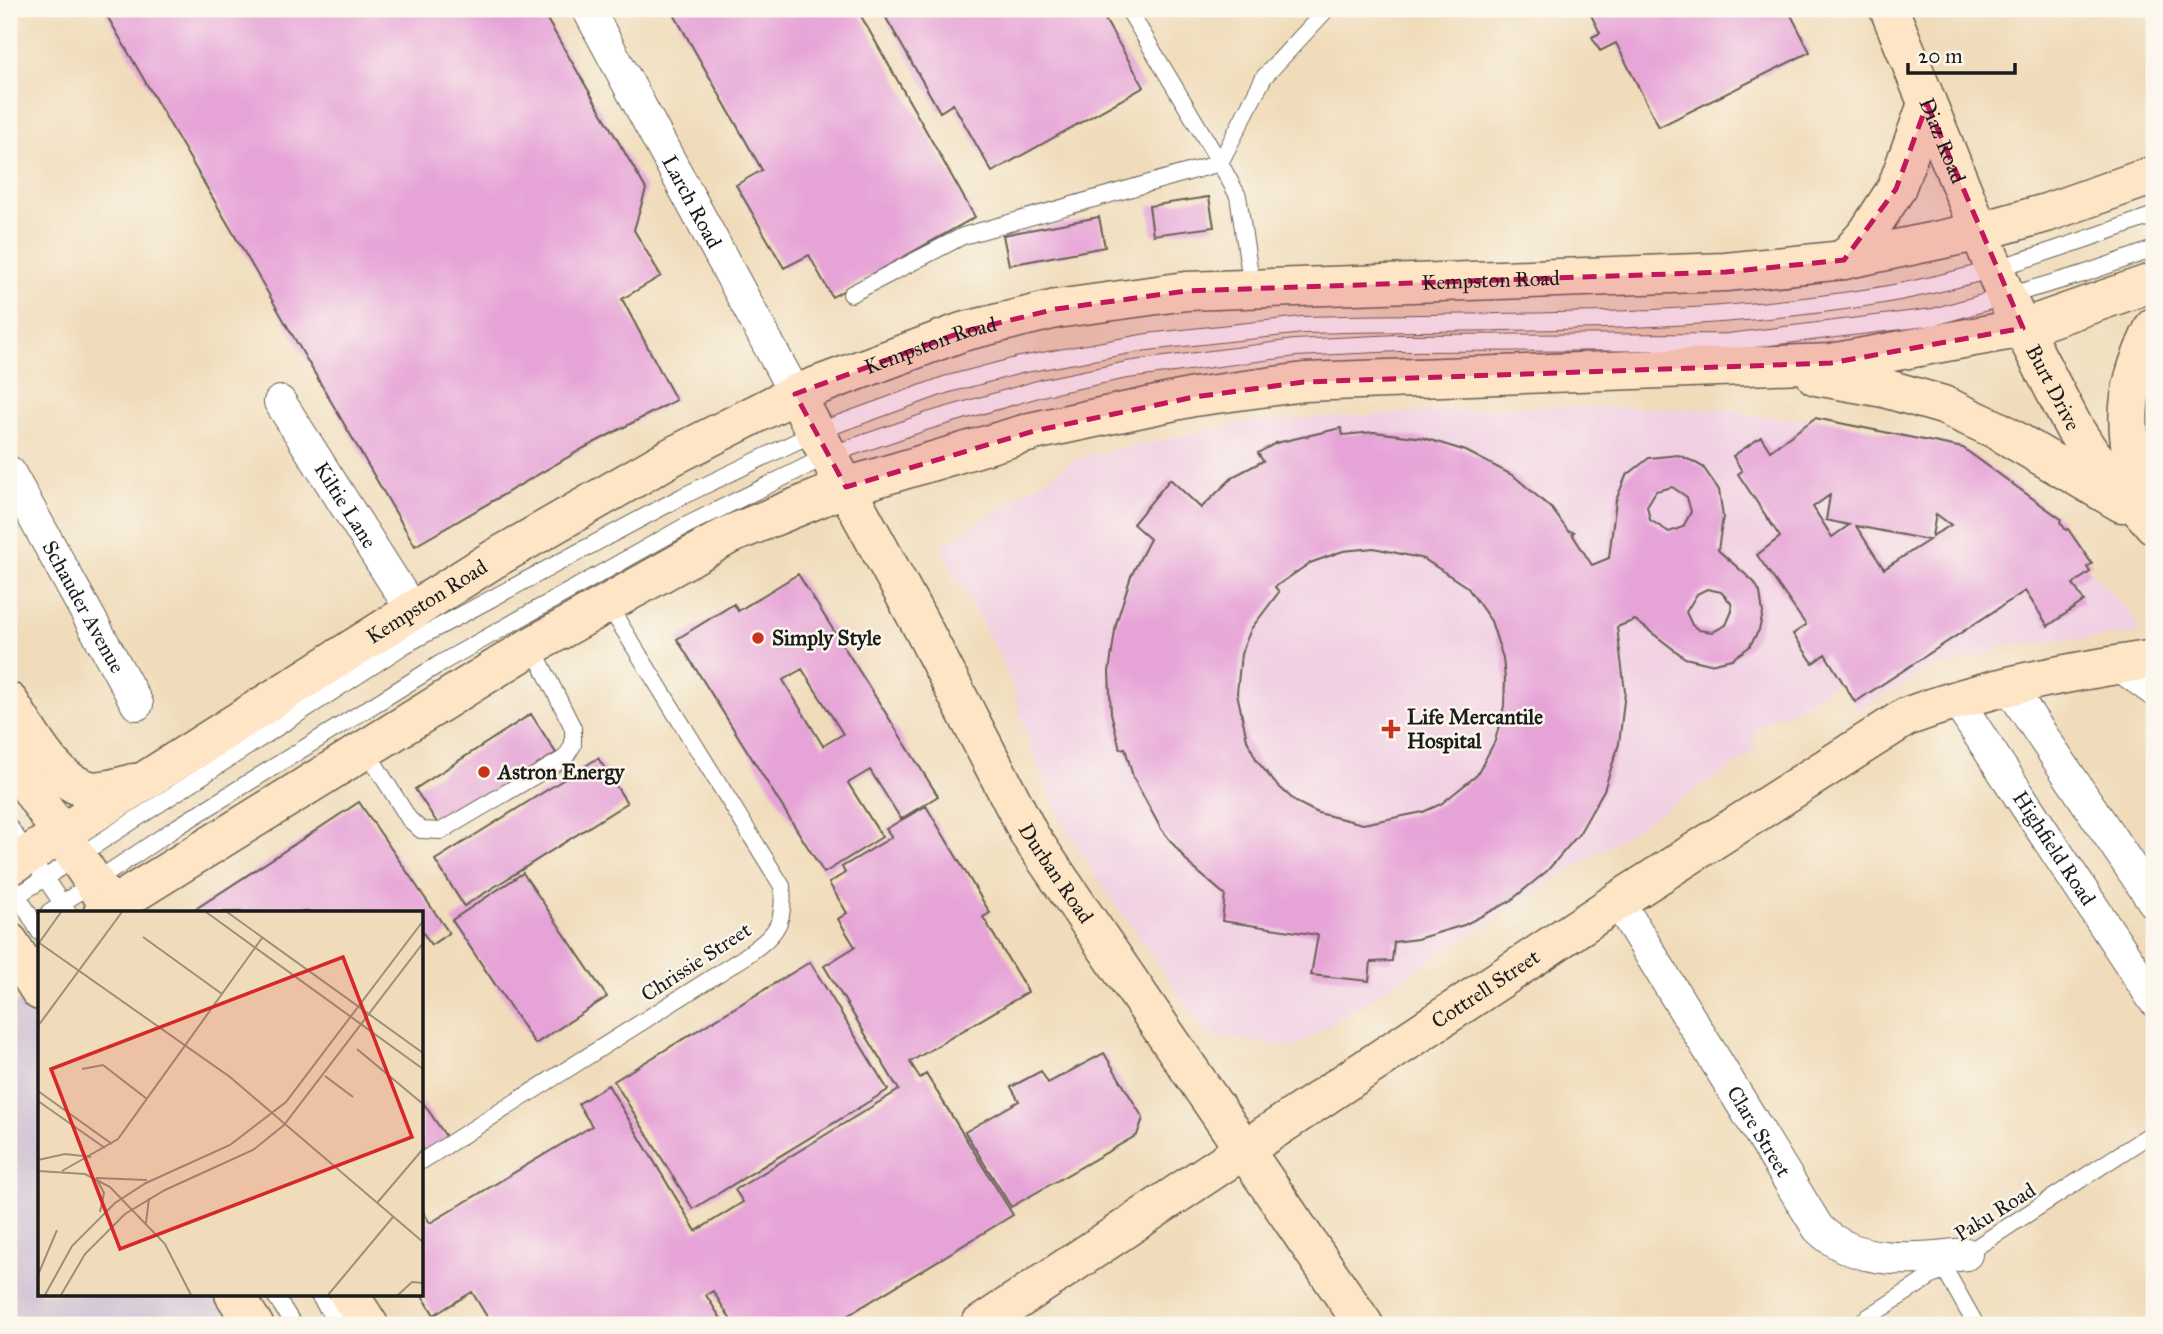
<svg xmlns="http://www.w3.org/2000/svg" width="2163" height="1334" font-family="'IM FELL Great Primer',serif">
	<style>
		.built { fill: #f1d0e3 }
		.industrial { fill: #cebed1 }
		.building { fill: #e6a3d7; fill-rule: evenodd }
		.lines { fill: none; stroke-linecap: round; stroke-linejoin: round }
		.lane-casing { stroke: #665f53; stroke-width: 18 }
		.street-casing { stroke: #665f53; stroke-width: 34 }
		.secondary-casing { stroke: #665f53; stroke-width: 41 }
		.lane { stroke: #fff; stroke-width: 16 }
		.street { stroke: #fff; stroke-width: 32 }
		.secondary { stroke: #fee5c5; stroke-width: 38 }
		.marked { fill: #c2185b; fill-opacity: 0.2; stroke: #c2185b; stroke-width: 5; stroke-dasharray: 14 9; stroke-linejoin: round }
		.poi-dot { fill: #c8321e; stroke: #fbf7ec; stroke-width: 2.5 }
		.labels { text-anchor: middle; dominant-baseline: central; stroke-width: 5; stroke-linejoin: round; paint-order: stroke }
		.street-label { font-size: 21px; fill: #1c1c1c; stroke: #fbf7ec }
		.poi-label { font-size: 21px; font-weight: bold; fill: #1c1c1c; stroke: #fbf7ec; text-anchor: start }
		.inset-road { fill: none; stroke: #9b8f7b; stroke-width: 2 }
		.view { fill: #d62828; fill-opacity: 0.15; stroke: #d62828; stroke-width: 3.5 }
		.inset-edge { fill: none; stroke: #1c1c1c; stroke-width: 3.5 }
	</style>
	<rect width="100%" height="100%" fill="#fbf7ec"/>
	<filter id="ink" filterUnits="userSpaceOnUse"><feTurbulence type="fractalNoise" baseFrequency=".0143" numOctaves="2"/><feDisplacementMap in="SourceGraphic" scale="14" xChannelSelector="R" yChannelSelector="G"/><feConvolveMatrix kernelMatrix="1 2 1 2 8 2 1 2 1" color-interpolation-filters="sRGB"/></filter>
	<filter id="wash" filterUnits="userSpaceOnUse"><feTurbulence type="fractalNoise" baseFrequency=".00686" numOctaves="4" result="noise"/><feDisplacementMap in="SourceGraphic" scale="28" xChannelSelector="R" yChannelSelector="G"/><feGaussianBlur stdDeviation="1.57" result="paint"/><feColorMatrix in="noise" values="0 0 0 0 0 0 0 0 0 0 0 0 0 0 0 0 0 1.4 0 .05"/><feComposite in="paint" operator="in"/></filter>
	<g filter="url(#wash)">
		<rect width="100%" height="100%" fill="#f0dcba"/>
		<path class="built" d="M1530 406 1743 410 1744 415 1816 420 1819 418 1963 448 2061 519 2060 522 2066 530 2068 529 2092 564 2087 567 2090 572 2135 617 2139 634 2002 646 1990 653 1928 670 1857 711 1838 682 1783 717 1779 713 1760 727 1756 731 1753 753 1294 1048 1207 1034 1093 872 1063 823 1034 757 1007 670 940 547 1078 458 1246 422Z"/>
		<path class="industrial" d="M25 997 40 1021V1294H214L234 1325H9V1008Z"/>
		<g id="blocks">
			<path class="building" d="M103 9H541L646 189 634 230 661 276 622 299 676 400 584 448 415 546Z
				M671 9H857L975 217 832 297 809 255 784 268 736 185 762 170Z
				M881 9H1099L1144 87 992 172 953 104 940 112Z
				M1588 9H1788L1810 52 1659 127 1616 43 1600 51 1592 37 1600 33Z
				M1209 197 1214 227 1153 235 1149 206Z
				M1099 217 1105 247 1009 265 1003 235Z
				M1815 418 1963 448 2061 519 2060 522 2066 530 2068 529 2092 564 2087 567 2090 572 2073 584 2084 601 2048 626 2025 591 1855 702 1825 654 1813 663 1793 634 1806 625 1757 555 1780 537 1738 474 1742 471 1733 456 1761 437 1770 451ZM1830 495 1826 520 1849 525 1832 537 1813 507ZM1936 514 1951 525 1932 536ZM1856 526 1929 540 1884 569Z
				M1341 428 1343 435 1374 432 1424 438 1466 451 1514 476 1552 509 1568 531 1574 532 1572 534 1592 565 1609 558 1616 500 1626 476 1649 458 1678 455 1692 461 1703 467 1719 490 1723 517 1718 550 1754 582 1760 592 1763 613 1759 630 1749 647 1732 659 1710 664 1685 658 1635 620 1617 627 1625 692 1619 744 1604 790 1579 834 1547 871 1509 902 1464 925 1417 939 1394 942 1392 961 1371 962 1369 981 1311 975 1318 935 1222 921 1225 895 1190 865 1161 829 1133 777 1125 748 1120 749 1111 713 1109 672 1116 624 1131 576 1150 539 1133 524 1170 479 1201 508 1234 476 1263 461 1258 453 1276 443ZM1672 487 1687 497 1691 512 1683 527 1669 532 1650 520 1647 506 1656 491ZM1374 548 1424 559 1467 587 1491 621 1503 658 1505 679 1504 706 1495 741 1477 775 1441 804 1423 812 1363 824 1318 813 1296 802 1275 783 1257 761 1247 740 1237 693 1241 654 1251 629 1279 592 1275 587 1310 563 1343 551ZM1707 589 1721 592 1731 603 1732 611 1726 625 1713 632 1699 630 1692 625 1686 612 1697 594Z
				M798 574 938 796 901 819 870 770 848 783 882 837 824 873 677 639 734 604 738 611ZM802 669 843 734 823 746 783 680Z
				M531 714 556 753 440 827 415 789Z
				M598 758 627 803 464 906 435 860Z
				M359 802 449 933 431 945 422 931V912H191Z
				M926 806 990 913 983 917 1028 992 910 1062 920 1078 926 1074 1013 1215 832 1325H734L713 1291 706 1295 725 1325H492L472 1292 434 1315 422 1295V1210L430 1223 592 1126 578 1104 608 1085 696 1231 743 1202 735 1190 899 1090 824 966 855 947 838 919 847 913 829 883 845 873 842 867 892 837 886 829Z
				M523 873 607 997 535 1044 452 920Z
				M810 962 888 1090 693 1209 614 1081Z
				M1104 1053 1143 1118 1137 1135 1011 1207 965 1132 1019 1101 1011 1087 1041 1071 1048 1083Z
				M422 1101 447 1138 422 1154Z"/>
		</g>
	</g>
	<g filter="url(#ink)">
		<use href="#blocks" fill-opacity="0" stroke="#665f53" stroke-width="2"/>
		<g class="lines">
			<g class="lane-casing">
				<path id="lane" d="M1252 288 1238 196 1220 163 1264 77 1327 9
					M851 294 963 236 1220 163 1128 9
					M366 750 409 819 421 830 441 831 565 758 573 745V728L532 646
					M9 826 68 912
					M13 887 40 933
					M9 901 405 645 683 496 816 432 945 385 1020 365 1147 342 1303 325C1490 320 1679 327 1864 298 1965 283 2059 249 2154 215
					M49 912 177 827 441 663 687 525 829 455 928 421 1045 387 1127 370 1295 348 1398 343 1728 342 1934 317 2083 274 2154 249
					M422 1161 743 958C774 935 786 927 782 886L607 603
					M1944 1268 1976 1325
					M274 1294 294 1325
					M318 1294 338 1325
					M223 1325 246 1312
					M1856 1325 2154 1132"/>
			</g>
			<g class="street-casing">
				<g id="street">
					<path id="s1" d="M588 9 795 394"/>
					<path id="s2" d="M280 402 412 610"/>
					<path id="s3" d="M9 472 137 704"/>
					<path d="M2118 664 2154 690"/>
					<path d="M2008 685 2154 902"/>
					<path id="s4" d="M1955 698 2154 1000"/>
					<path id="s5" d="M1618 901 1818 1228C1855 1266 1916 1260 1966 1254"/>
				</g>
			</g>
			<g class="secondary-casing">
				<g id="secondary">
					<path id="s6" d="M1889 9 2006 297 2074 428 2088 450 2154 525"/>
					<path d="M1844 260 1868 232 1896 189 1927 104"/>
					<path d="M1816 376 1884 388 1943 405 1997 430 2122 503"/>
					<path id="s7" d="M795 394 922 627 1030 836 1364 1325"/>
					<path d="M2144 511C2125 433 2118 401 2154 327"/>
					<path d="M9 702C29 731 52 782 90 790 104 792 120 787 133 783"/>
					<path d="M9 757 114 912"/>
					<path id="s8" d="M9 867 494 559 673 456 795 394 962 332 1056 309 1186 291 1726 272 1844 260 1982 231 2046 213 2154 175"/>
					<path d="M103 912 532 646 729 535 846 487 1034 431 1194 397 1304 382 1831 363 2023 328 2154 282"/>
					<path d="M9 942 40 991"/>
					<path d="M234 1294 254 1325"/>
					<path d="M349 1294 369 1325"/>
					<path id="s9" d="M980 1325 1618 901 1906 717C1986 687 2069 672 2154 659"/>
				</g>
			</g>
			<use href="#lane" class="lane"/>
			<use href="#street" class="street"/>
			<use href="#secondary" class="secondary"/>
		</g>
	</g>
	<path class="marked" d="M1927 104 2023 328 1831 363 1304 382 1194 397 1034 431 846 487 795 394 962 332 1056 309 1186 291 1726 272 1844 260 1896 189Z"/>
	<g class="poi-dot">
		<circle cx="758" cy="638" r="7"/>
		<path d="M1387.5 718.5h7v7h7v7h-7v7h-7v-7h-7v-7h7z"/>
		<circle cx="484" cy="772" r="7"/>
	</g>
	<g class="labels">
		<g class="street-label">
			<text stroke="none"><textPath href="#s6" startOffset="142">Diaz Road</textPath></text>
			<text stroke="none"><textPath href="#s1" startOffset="219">Larch Road</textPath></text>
			<text stroke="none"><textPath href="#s8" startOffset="1629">Kempston Road</textPath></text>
			<text stroke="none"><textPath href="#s8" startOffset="1062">Kempston Road</textPath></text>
			<text stroke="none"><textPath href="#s6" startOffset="413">Burt Drive</textPath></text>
			<text stroke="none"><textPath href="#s2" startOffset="122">Kiltie Lane</textPath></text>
			<text stroke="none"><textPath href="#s8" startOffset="495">Kempston Road</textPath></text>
			<text stroke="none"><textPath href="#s3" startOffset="154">Schauder Avenue</textPath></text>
			<text stroke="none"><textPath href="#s4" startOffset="180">Highfield Road</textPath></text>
			<text stroke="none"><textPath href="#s7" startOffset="546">Durban Road</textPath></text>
			<text transform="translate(696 962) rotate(-33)">Chrissie Street</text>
			<text stroke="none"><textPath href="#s9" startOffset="607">Cottrell Street</textPath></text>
			<text stroke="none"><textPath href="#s5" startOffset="270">Clare Street</textPath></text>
			<text transform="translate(1995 1212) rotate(-32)">Paku Road</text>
		</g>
		<g class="poi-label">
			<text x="772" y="638">Simply Style</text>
			<text x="1407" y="717">Life Mercantile<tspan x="1407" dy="24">Hospital</tspan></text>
			<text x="498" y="772">Astron Energy</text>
		</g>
	</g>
	<g transform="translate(38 911)">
		<rect width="385" height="385" fill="#f0dcba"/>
		<path class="inset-road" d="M168 1 385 158M189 1 385 142M105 26 184 83M0 31 192 166 385 331M1 32 23 1M0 115 84 1M319 138 385 193M44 158 65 154 109 188M287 165 315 186M0 180 74 233M0 190 67 237M0 249 27 243 53 246M0 260 47 263 72 276 127 333 153 384M24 260 80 228 224 27M58 267 109 269M58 267 66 282 62 301M339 292 385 238M108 312 111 287M0 364 19 319M7 384 34 335 77 292 108 272 192 234 248 191 385 10M23 384 47 343 87 303 127 279 215 239 246 214 385 32M290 384 355 306M360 384 374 371 385 372"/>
		<path class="view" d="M305 46 374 226 82 338 13 158Z"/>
		<rect width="385" height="385" class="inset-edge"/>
	</g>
	<rect width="2163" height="1334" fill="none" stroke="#fbf7ec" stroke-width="35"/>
	<path d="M1908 63v10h107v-10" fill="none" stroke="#1c1c1c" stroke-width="3.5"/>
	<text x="1918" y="63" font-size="21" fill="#1c1c1c" stroke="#fbf7ec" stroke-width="5" paint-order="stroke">20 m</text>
</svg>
